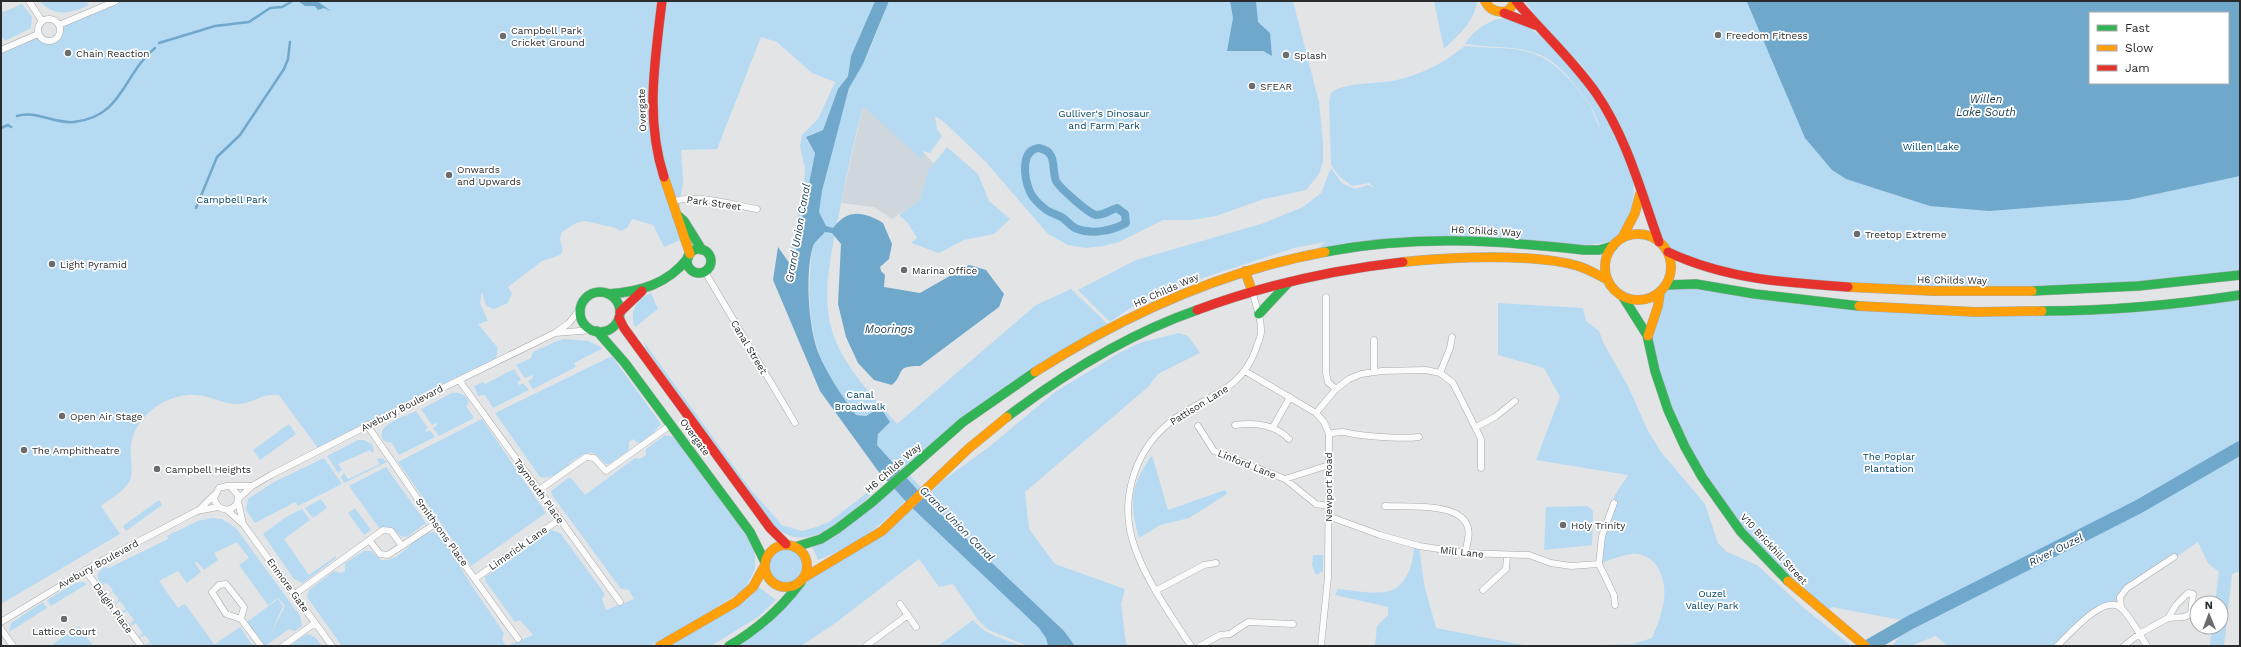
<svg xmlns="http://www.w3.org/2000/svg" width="2241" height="647" font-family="'Work Sans',sans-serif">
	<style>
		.built { fill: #cfd6dc }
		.green { fill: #b7daf3; fill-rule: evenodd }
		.water { fill: #70a8cc; fill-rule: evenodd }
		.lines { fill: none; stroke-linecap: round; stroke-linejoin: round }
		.stream { stroke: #70a8cc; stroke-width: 2.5 }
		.canal { stroke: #70a8cc; stroke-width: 8 }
		.river { stroke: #70a8cc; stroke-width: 14 }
		.street-casing { stroke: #a8aaab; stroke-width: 7 }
		.fast-casing { stroke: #a8aaab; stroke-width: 10 }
		.slow-casing { stroke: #a8aaab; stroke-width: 10 }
		.jam-casing { stroke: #a8aaab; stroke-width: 10 }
		.street { stroke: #fbfbfb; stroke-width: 6 }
		.fast { stroke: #30b455; stroke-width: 9 }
		.slow { stroke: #ff9f0a; stroke-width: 9 }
		.jam { stroke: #e5322d; stroke-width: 9 }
		.poi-dot { fill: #6a6c6d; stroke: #fff; stroke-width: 1.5 }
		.labels { text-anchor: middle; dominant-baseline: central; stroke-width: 3.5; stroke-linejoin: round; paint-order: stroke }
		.poi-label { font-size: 10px; fill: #292b2c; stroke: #fff; text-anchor: start }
		.street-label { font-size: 10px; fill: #292b2c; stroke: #fff }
		.park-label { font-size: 10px; fill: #014466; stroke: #fff }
		.water-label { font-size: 11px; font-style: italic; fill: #16384e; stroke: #fff }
	</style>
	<rect width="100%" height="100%" fill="#e2e4e6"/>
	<path class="built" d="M863 106 909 137 934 164 928 171 920 200 892 219 874 207 841 203Z"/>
	<path class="green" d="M40 1H86L89 5C72 13 54 18 40 1Z
		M116 1H875L851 56 848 75 838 89 823 130 811 134 807 140 815 153 796 250H791L804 183 805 169 800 146 802 135 818 119 835 82 812 73 777 42 761 37 717 149 681 150 683 181 679 211 683 239 664 247 653 225 632 219 627 228 620 231C614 226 610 227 602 225 580 219 581 219 561 233L560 240 563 250 560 255 542 261 508 287 512 293 508 303 494 309 486 306 482 292 480 303 488 321 478 324 498 348 495 363 320 451 279 395C259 393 253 405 236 404 220 404 208 393 188 395 161 397 134 419 131 446 129 457 135 473 129 482 123 492 110 499 101 506L120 534 1 604V50L38 34 45 41H52L60 34V27Z
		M889 1H1293L1319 102 1323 143V161L1319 174 1306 190 1264 199 1216 216 1192 220H1163L1119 242 1103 246 1086 248 1068 245 1048 234 985 161 944 122 935 116 937 129 942 136 930 153 924 151 922 160 863 106C853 144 845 181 838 219 830 260 819 304 837 344 851 375 876 399 897 424L1036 305 1071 289 1112 328 1038 370 906 471 928 495 941 482 989 447 1055 392 1119 353 1142 342 1179 333 1188 336 1200 353 1158 374 1148 387 1025 492 1029 529 1055 564 1125 589 1121 604 1126 643 1128 646H1075L1064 631 933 507 877 445 880 407 866 416 856 415C841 395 825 373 818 350 793 276 829 162 849 89 851 80 858 73 862 65 873 45 880 22 889 1Z
		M1434 1H1477C1475 21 1458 36 1444 49Z
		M1525 1H2240V275L2120 288 1873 289 1711 271 1668 252 1659 242 1658 224 1621 127 1602 93 1581 65 1538 20ZM2090 13H2228V83H2090Z
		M22 4 32 17 31 28 5 41 1 36V13Z
		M1498 19C1552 14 1624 136 1633 181 1635 195 1632 207 1628 220 1625 230 1624 237 1616 243L1608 242 1583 246 1423 240 1311 253 1326 242 1294 248 1148 296 1110 322 1078 290 1136 260 1264 223 1303 207 1321 193 1331 168 1342 183 1355 189 1368 185 1375 188 1369 183 1352 186 1339 176 1331 165 1329 102 1331 93C1343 82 1379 84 1397 80 1423 74 1443 63 1465 46 1483 48 1502 47 1520 50 1552 55 1573 81 1590 106 1594 113 1596 122 1600 128 1596 113 1588 101 1578 89 1543 40 1517 51 1465 44 1471 33 1486 22 1498 19Z
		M947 147 978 174 989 201 1010 219 994 234 964 240 939 253 911 243 917 238 907 222 899 215 920 200 928 171Z
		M1666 285 1863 307 2078 311 2240 295V571L2232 574 2224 646H2210L2212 627H2221V603H2215L2219 572 2208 563 2198 542 2122 593 2121 608 2108 604 2057 646H1947L1936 636 1910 646H1892L1911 622 1832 607 1828 610 1823 605 1810 602 1738 527 1685 447 1648 336 1660 292Z
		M651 293 658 309 635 327C629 313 636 298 651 293Z
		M1498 303 1583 308 1586 321 1599 331 1604 344 1628 386 1647 429 1661 452 1705 504 1718 543 1727 552 1757 565 1804 608 1851 646H1568L1633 644 1652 638C1662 614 1672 589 1656 565 1651 558 1641 553 1632 554 1621 555 1610 560 1599 564L1602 536 1615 495 1628 475 1536 460 1560 397 1544 368 1498 355Z
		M564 339 588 341 603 348 574 363 576 367 533 389 528 381 533 378 532 375 525 378 516 365 531 358 533 352 557 341Z
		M644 342 751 490 782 525 802 531 816 527 829 522 868 492 871 495C844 519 803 561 770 521L646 349Z
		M612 356 661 424 652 434 640 443 636 442 634 439 629 442V450L609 464H606L594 453C574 449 561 482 540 477L495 413Z
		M514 369 521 380 517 382 519 385 523 383 529 390 493 408 485 395 478 396 474 386 483 382 485 384Z
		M452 393C460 392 465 394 469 402L466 406 474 418 439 436 433 428 437 425 436 423 432 425 421 409Z
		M416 411 428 428 425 430 427 432 430 430 435 437 399 455 392 443 384 441C373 425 404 417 416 411Z
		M482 419 546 513 471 566 398 462Z
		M289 424 296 434 260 460 253 450Z
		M665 435 674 437 678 441 752 544 755 556V569L745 589 689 625 650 646H507L533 635 520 620 515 622 486 582 485 577 551 530 560 533 605 594 602 599 606 610 634 599 629 590 621 589 552 495 551 491 568 478H571L585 495 635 458 640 459 646 455V449Z
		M358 440H364L372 444 374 451 372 453 370 450 338 464 342 470 338 473 327 456Z
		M1152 455 1168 510 1225 490 1227 494 1189 518 1160 525 1139 538C1129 500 1130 487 1152 455Z
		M324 458 342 484 298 506 295 502 255 523 246 510 248 499 274 482Z
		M382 458 387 462 344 483 341 477 344 473 348 479 380 464 377 459Z
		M386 467 426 523 407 537 401 536 390 527 379 528 349 486Z
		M894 489 905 501C878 529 854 546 818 560L812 546 833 538Z
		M321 499 327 508 313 518 305 508Z
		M159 500 162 505 126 531 123 526Z
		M909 505 1040 628 1046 638 1048 646H1027L987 629 978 620 953 584 939 587 919 559 834 624 801 646H729L754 631 805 577 839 558Z
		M1587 506 1593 511 1592 545 1544 550 1546 507Z
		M355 508 371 530 364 535 348 513Z
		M302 509 310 520 284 539 309 575 336 556V558L303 583 294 579 263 534 286 517Z
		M211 518 222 519 236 528 300 616 302 626 295 631 289 629 265 646 247 622 278 599 283 606 271 634 285 606 278 598 268 605 239 565 249 558 237 542 214 553 218 560 204 570 197 562 195 563 201 572 187 583 178 571 159 581 178 608 185 604 214 644 211 646H153L151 644 145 646 150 642 145 635 140 638 139 637 143 633 136 623 131 626 130 624 134 620 127 611 122 614 121 612 126 609 120 601 116 604 115 603 119 599 113 592 109 595 113 590 107 583 102 585 98 579V573L104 567 109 568 168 539 167 536 198 521Z
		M434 532 441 535 472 586 504 633 502 639 506 646H342L307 597 309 590 334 571 341 573 345 571V563L364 551H371L381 560C402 563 414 533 434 532Z
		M1414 545 1419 546 1424 584 1436 628 1529 646H1375L1377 626 1388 615V607L1335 595 1338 589C1352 590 1370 594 1385 592 1406 590 1414 563 1414 545Z
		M769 566a17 17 0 1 1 34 0a17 17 0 1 1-34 0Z
		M1313 555H1323V571L1316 575 1312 565Z
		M83 582 87 584 51 606 47 600 75 583Z
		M759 587 776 600 758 617 711 646H667L747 600Z
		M43 602 47 608 9 632 11 623Z
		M973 620C986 636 1003 638 1021 646H938Z
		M79 626 93 646H54L53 644Z
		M240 627 253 646H212Z
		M307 634 315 637 322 646H290Z"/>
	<path class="water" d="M298 1H317L331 11 324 8 318 10 315 6H305Z
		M875 1H889L863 64 849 88 822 191 819 212 826 226 833 228C848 209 863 211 883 223L892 244 889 259 880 267 881 271 885 275 884 287 920 293 969 265 986 270 1004 294 999 307 920 366C894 366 906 372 892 385L874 380 858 363 846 337 838 304 841 244 832 233 825 232C822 236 815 241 813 246 805 272 808 326 818 352 827 374 841 395 856 415L866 416 880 407 890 422 878 434 877 445 933 507 1064 631 1075 646H1048L1046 638 1039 628 909 505 878 471 820 391 773 280 778 247 790 264 796 250 815 153 806 137 823 130 838 89 848 76 851 56Z
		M1230 1H1256L1258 22 1270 33 1272 56 1263 51H1227L1233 18Z
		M1749 1H2240V176L2128 200 1989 211 1930 206 1846 179 1832 170 1805 138 1747 2ZM2090 13H2228V83H2090Z"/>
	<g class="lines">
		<path class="stream" d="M159 43 215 26 249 22 270 8 282 7 291 2
			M17 116C36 110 54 124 74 122 123 117 123 74 155 48
			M1 128 8 125 11 127
			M196 208 217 157 240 135 284 69 288 59 290 42"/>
		<path class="canal" d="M1039 148C1058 152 1051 167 1056 181 1059 187 1089 214 1096 215 1104 215 1110 210 1117 208L1125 214 1126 223C1112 231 1091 235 1075 228 1070 225 1067 221 1063 218 1057 214 1049 213 1044 208 1039 204 1033 198 1030 192 1024 178 1020 150 1039 148Z"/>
		<path class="river" d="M1869 646 1911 622 2138 507 2240 448"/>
		<g class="street-casing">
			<path id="street" d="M29 1 42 21
				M38 30a11 11 0 1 1 22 0a11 11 0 1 1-22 0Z
				M59 25 116 1
				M1 50 38 34
				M672 202C694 193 733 205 757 209
				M705 272 795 423
				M1326 297V373L1328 382 1336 389
				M555 333 592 330
				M1245 371 1316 413 1324 422 1329 434 1328 577 1321 646
				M1374 372V340
				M1440 373 1450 348 1452 337
				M459 380 620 602
				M1316 413 1336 389 1349 379 1361 374 1382 371 1426 370 1440 373 1453 383 1481 439V468
				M367 425 435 524 518 639
				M1235 425C1255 422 1274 424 1289 439
				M1198 426 1214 451 1285 479 1316 504 1328 506
				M1273 427 1290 397
				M1476 427 1495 417 1515 401
				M1329 434C1346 430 1344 433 1360 435 1376 437 1404 439 1419 437
				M1285 479 1329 465
				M231 487 238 495 237 504 231 509C222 511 216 507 214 498L219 488 227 486H252
				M539 490 586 457 594 458 606 471 672 424
				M238 499 252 486 271 475 412 403 555 333 569 323 580 309
				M238 501 243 524
				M1385 506C1405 507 1458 502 1467 525 1471 533 1467 544 1465 553
				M227 510 243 524 332 646
				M198 511 214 495
				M1328 516 1380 535 1419 546 1465 553 1529 555 1551 563 1571 566 1599 564 1602 536 1614 503
				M369 540 380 554 388 555 435 524
				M1599 564 1614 595 1615 605
				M85 570 141 646
				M476 578 560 519
				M1157 590 1204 565 1216 563
				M1483 590 1506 569 1507 555
				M295 594 383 530 391 531 402 546
				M900 604 916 627
				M2121 608 2120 597 2127 588 2174 557
				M241 619 244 607 226 584 219 585 212 592 226 614 241 619 261 646
				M1 622 103 560 197 511 218 507
				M1 629 13 646
				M283 646 315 623
				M866 646 908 615
				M1191 646C1171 616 1147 582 1135 548 1119 505 1132 454 1168 424 1200 396 1239 396 1256 349 1257 344 1261 338 1261 332 1262 319 1255 303 1252 291
				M1200 646 1220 635 1230 634 1248 622 1293 624
				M2057 646C2069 635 2104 593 2121 608 2131 617 2139 634 2147 646
				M2124 646 2139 634 2168 618 2176 605 2188 593 2193 594 2191 614 2184 617 2168 618"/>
		</g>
		<g class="fast-casing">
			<path id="fast" d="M677 215 684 221 702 250
				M687 261a12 12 0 1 1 24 0a12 12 0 1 1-24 0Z
				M1325 252C1415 235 1494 240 1584 250H1599L1613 246
				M1666 285 1696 284 1755 294 1859 306
				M2032 291 2138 286 2240 275
				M580 312a20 20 0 1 1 40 0a20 20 0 1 1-40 0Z
				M608 294C640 292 668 284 688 258
				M1623 297 1647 335 1655 371 1668 410 1685 447 1702 477 1741 532 1788 581
				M2042 311C2108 311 2175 305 2240 295
				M1259 314 1289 282
				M597 331 625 363 750 532 765 562
				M1007 417C1065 373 1128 334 1197 310
				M795 547 821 539 837 529 871 503 963 422 1035 372
				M729 646C758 629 781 609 801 582"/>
		</g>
		<g class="slow-casing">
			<path id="slow" d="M1485 1C1490 11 1498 13 1508 11L1516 1
				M664 177 690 254
				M1605 267a33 33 0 1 1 66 0a33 33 0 1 1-66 0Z
				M1622 238 1635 213 1640 194
				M1403 262C1450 257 1533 253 1578 266 1588 269 1598 275 1608 280
				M1245 271 1252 291
				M1848 287 1934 291H2032
				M1859 306 1976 312 2042 311
				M1648 336 1658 306 1660 292
				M1035 372C1124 315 1221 271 1325 252
				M765 566a21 21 0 1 1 42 0a21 21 0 1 1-42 0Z
				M805 577 882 531 968 449 1007 417
				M1788 581 1865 646
				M660 646 736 602 753 587 764 567"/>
		</g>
		<g class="jam-casing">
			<path id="jam" d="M662 1C655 60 645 119 664 177
				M1516 1C1542 32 1573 60 1596 93 1627 138 1641 192 1659 242
				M1504 13 1535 25
				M1668 252C1725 279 1786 283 1848 287
				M1197 310C1264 285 1332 270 1403 262
				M620 312 642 291
				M619 318 624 328 770 528 786 544"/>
		</g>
		<use href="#street" class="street"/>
		<use href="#fast" class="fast"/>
		<use href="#slow" class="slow"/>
		<use href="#jam" class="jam"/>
	</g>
	<g class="poi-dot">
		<circle cx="1718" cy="35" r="4"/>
		<circle cx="503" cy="36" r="4"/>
		<circle cx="68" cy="53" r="4"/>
		<circle cx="1286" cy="55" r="4"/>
		<circle cx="1252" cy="86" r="4"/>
		<circle cx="449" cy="175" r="4"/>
		<circle cx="1857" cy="234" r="4"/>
		<circle cx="52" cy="264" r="4"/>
		<circle cx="904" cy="270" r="4"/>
		<circle cx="62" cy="416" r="4"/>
		<circle cx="24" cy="450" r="4"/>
		<circle cx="157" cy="469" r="4"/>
		<circle cx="1563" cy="525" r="4"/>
		<circle cx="64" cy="619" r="4"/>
	</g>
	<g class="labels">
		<g class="poi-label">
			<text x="511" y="30">Campbell Park<tspan x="511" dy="12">Cricket Ground</tspan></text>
			<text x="1726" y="35">Freedom Fitness</text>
			<text x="76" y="53">Chain Reaction</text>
			<text x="1294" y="55">Splash</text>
			<text x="1260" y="86">SFEAR</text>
			<text x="457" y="169">Onwards<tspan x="457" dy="12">and Upwards</tspan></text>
			<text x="1865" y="234">Treetop Extreme</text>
			<text x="60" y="264">Light Pyramid</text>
			<text x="912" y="270">Marina Office</text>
			<text x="70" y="416">Open Air Stage</text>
			<text x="32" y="450">The Amphitheatre</text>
			<text x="165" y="469">Campbell Heights</text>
			<text x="1571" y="525">Holy Trinity</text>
			<text x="64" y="631" text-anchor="middle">Lattice Court</text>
		</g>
		<g class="street-label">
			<text transform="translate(642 110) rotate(-92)">Overgate</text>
			<text transform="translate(714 203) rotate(8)">Park Street</text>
			<text transform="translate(1486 231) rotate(3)">H6 Childs Way</text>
			<text transform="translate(1952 280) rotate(1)">H6 Childs Way</text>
			<text transform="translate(1166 290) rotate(-24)">H6 Childs Way</text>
			<text transform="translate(749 347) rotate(59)">Canal Street</text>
			<text transform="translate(1199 405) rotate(-32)">Pattison Lane</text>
			<text transform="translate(402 408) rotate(-27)">Avebury Boulevard</text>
			<text transform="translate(695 437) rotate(54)">Overgate</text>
			<text transform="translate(1247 464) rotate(22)">Linford Lane</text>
			<text transform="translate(893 468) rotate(-41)">H6 Childs Way</text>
			<text transform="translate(1328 487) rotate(-90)">Newport Road</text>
			<text transform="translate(539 491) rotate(54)">Taymouth Place</text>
			<text transform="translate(442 532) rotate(54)">Smithsons Place</text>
			<text transform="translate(518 548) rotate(-35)">Limerick Lane</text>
			<text transform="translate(1774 549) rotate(47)">V10 Brickhill Street</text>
			<text transform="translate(1462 552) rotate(6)">Mill Lane</text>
			<text transform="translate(98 564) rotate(-29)">Avebury Boulevard</text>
			<text transform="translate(288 585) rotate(54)">Enmore Gate</text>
			<text transform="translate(113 608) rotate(54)">Dalgin Place</text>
		</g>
		<g class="park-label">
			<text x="1104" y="113">Gulliver's Dinosaur<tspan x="1104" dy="12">and Farm Park</tspan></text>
			<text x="1931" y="146">Willen Lake</text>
			<text x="232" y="199">Campbell Park</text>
			<text x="860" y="394">Canal<tspan x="860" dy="12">Broadwalk</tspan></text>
			<text x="1889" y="456">The Poplar<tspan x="1889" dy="12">Plantation</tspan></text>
			<text x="1712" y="593">Ouzel<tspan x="1712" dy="12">Valley Park</tspan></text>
		</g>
		<g class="water-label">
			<text x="1986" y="99">Willen<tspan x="1986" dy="13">Lake South</tspan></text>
			<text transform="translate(798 233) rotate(-80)">Grand Union Canal</text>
			<text x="889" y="329">Moorings</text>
			<text transform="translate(957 524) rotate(45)">Grand Union Canal</text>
			<text transform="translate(2056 550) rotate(-27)">River Ouzel</text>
		</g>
	</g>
	<rect width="2241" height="647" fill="none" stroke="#292b2c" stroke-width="4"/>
	<rect x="2089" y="12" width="140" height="72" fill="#ffffff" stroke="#a9aaab"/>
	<rect x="2097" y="25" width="20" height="6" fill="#30b455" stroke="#a9aaab"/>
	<text x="2125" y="32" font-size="12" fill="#292b2c">Fast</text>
	<rect x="2097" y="45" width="20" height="6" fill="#ff9f0a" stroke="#a9aaab"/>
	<text x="2125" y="52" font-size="12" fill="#292b2c">Slow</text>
	<rect x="2097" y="65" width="20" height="6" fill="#e5322d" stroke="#a9aaab"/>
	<text x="2125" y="72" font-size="12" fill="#292b2c">Jam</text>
	<g transform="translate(2209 615) rotate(359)"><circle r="19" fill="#ffffff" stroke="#a9aaab"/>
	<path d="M0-3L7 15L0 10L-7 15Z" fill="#6a6c6d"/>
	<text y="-6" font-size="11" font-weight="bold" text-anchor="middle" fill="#292b2c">N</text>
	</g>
</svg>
